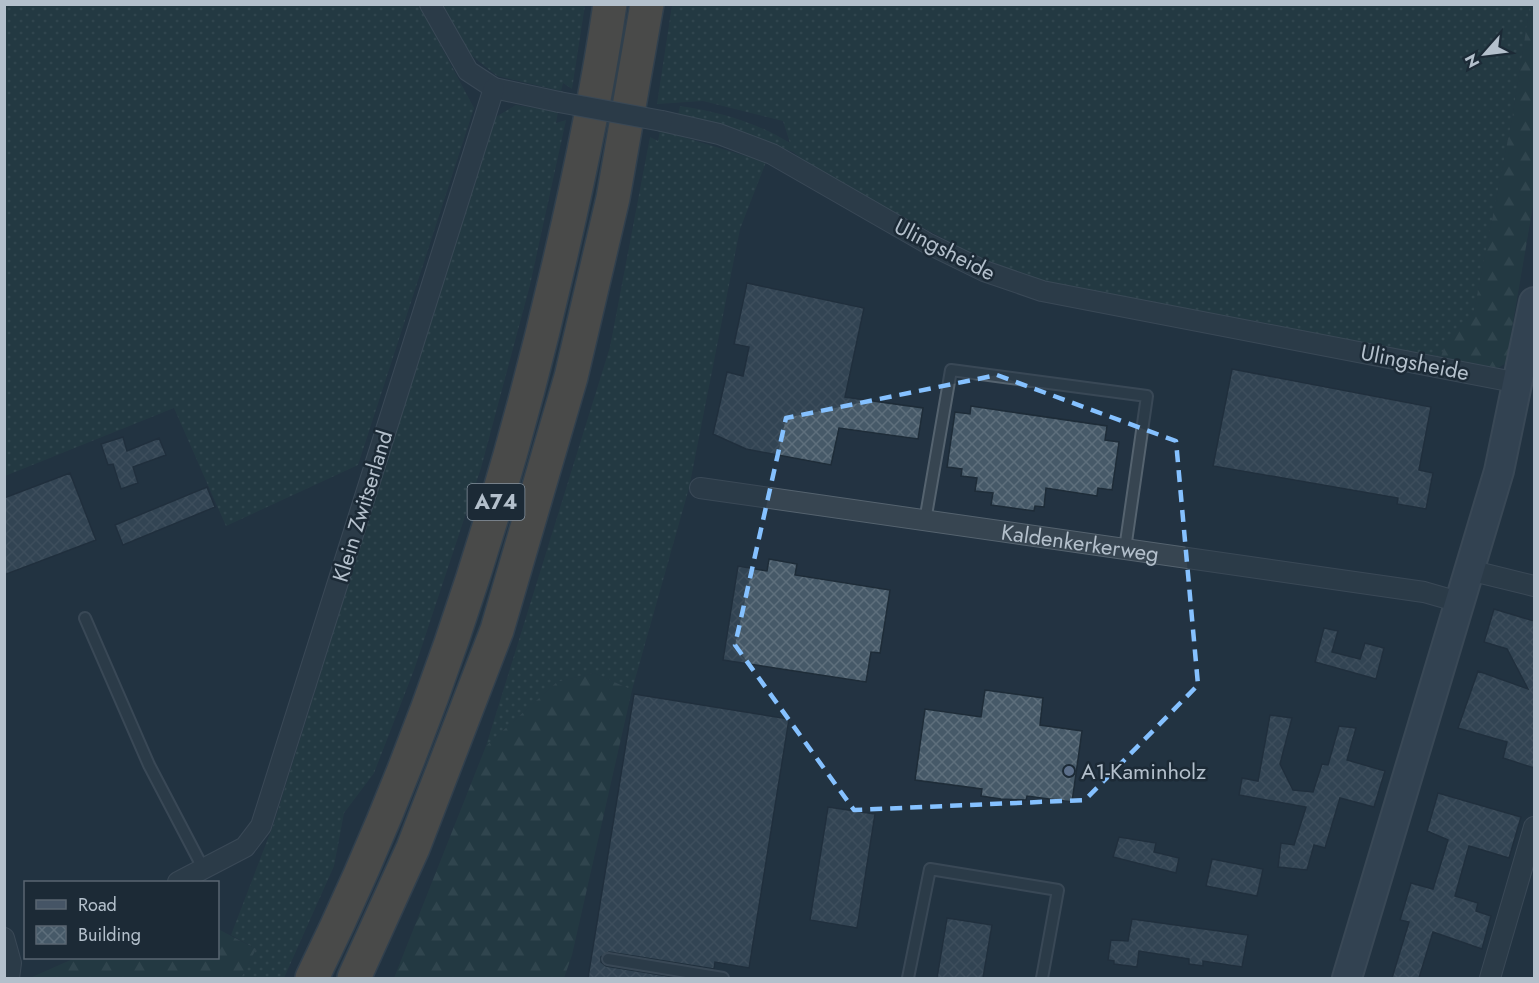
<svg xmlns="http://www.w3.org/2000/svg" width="1539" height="983" font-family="Jost,sans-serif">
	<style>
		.grass { fill: url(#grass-dots) }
		.forest { fill: url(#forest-firs) }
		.building { fill: url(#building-cross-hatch); stroke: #1e2c38; stroke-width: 1.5 }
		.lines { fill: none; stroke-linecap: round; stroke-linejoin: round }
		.lane-casing { stroke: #55636f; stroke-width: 14 }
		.street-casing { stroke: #55636f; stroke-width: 22 }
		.secondary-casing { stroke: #55636f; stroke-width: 32 }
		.highway-casing { stroke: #42505c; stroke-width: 36 }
		.lane { stroke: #374551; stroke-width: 10 }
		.street { stroke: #374551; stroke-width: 20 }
		.secondary { stroke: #455465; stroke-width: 28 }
		.highway { stroke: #786653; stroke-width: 33 }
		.street-bridge-casing { stroke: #55636f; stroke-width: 22; stroke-linecap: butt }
		.street-bridge { stroke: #374551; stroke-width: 20 }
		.marked { fill: none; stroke: #85c1ff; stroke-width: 4.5; stroke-dasharray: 12 8; stroke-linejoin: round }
		.service-dot { fill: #5c6f8a; stroke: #1c2a36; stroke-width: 2 }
		.labels { text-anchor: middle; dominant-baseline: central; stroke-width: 5; stroke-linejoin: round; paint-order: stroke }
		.shield { fill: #1c2a36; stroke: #86939f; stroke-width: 1.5 }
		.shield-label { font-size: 21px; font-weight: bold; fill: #b4c0cc }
		.street-label { font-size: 22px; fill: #b4c0cc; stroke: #1c2a36 }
		.poi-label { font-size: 22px; fill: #b4c0cc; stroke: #1c2a36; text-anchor: start }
	</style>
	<defs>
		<pattern id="grass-dots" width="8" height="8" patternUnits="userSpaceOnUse" patternTransform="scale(1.5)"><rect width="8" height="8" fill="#254243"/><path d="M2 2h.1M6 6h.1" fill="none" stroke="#425c5d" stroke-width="1.8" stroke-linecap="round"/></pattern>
		<pattern id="forest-firs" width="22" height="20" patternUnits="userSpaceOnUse" patternTransform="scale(1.5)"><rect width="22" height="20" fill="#254243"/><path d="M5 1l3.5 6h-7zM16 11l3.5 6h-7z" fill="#425c5d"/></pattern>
		<pattern id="building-cross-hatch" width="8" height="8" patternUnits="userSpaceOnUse" patternTransform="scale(1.5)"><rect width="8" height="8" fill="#465968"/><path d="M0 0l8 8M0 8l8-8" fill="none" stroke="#5e6f7c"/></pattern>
	</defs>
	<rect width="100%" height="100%" fill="#233342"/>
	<path class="grass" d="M4 5H419L474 108 358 465 226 526 174 408 5 476Z
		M442 5H585L572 89 563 83 561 91 497 76 471 55Z
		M672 5H1530L1512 119 1474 311C1460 333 1450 327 1441 357L1045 281 987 262 816 170 793 152 729 127 678 115 680 106C720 112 756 122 790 143L783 121 703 101 657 104Z
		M516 105 558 112 556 123 566 120 530 285 481 468 414 670 374 773 344 813 334 866 284 978H241L256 949 231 935 274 823 494 118Z
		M660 130 766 162 740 229 689 488 632 690 594 673 557 682 486 746 610 347 650 137 658 141Z"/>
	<path class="forest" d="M1530 5H1534V200L1506 363 1498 368 1441 357C1450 327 1460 333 1474 311L1512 119Z
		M594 673 632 690 572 955 564 978H394L486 746 557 682Z
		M218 929 256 949 241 978H30L75 958H218Z"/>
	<path class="building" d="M747 283 864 308 845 397 923 408 918 439 839 428 831 465 746 449 713 434 727 372 743 376 749 347 734 344Z
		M1232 369 1431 407 1419 470 1433 473 1426 509 1397 504 1398 498 1213 466Z
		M971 406 1107 426 1105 440 1119 442 1112 490 1098 488 1097 496 1046 488 1044 507 1035 506 1034 511 991 505 993 493 975 491 977 478 961 476 962 469 947 467 955 412 970 414Z
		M123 437 127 451 159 438 166 455 133 467 138 483 121 489 113 464 108 465 101 444Z
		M70 473 96 540 4 575V498Z
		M207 487 215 507 123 545 115 525Z
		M769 559 797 564 795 575 890 590 880 653 871 652 866 682 723 660 738 566 767 571Z
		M1494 609 1534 621V768L1503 758 1507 742 1458 728 1478 671 1528 689 1507 649 1484 642Z
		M1324 628 1338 631 1332 652 1360 659 1365 643 1384 648 1376 679 1315 662Z
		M985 690 1043 698 1040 725 1082 731 1072 802 1027 796 1026 800 1001 799 981 796 982 789 915 780 925 709 981 717Z
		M634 694 789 719 749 968 715 962 714 969 609 952 601 957V962L606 966 680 978H588Z
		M1270 715 1292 718 1280 764 1293 790 1313 792 1322 764 1328 765 1339 726 1356 728 1347 760 1385 771 1374 807 1340 798 1325 848 1314 845 1307 870 1278 867 1281 843 1294 845 1306 807 1239 795 1242 778 1258 781Z
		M1438 793 1521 817 1509 858 1469 846 1455 896 1478 903 1476 911 1491 916 1482 949 1433 932 1419 978H1392L1409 922 1400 920 1411 883 1433 889 1448 840 1427 831Z
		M828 807 875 814 857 928 810 920Z
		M1119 837 1156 843 1154 852 1179 858 1176 873 1113 857Z
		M1212 859 1263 869 1257 896 1206 886Z
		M947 918 992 925 983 978H937Z
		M1132 919 1248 935 1242 967 1203 961V966L1189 964V959L1139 951 1137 967 1114 964V961L1108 960 1111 940 1128 941Z"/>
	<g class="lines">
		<g class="lane-casing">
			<path id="lane" d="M925 521 951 370 1147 396 1125 549
				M85 618 149 765 204 870
				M608 959 723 978
				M908 978 930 869 1058 890 1042 978"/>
		</g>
		<g class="street-casing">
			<g id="street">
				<path d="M430 4 468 71 494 88 559 102"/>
				<path d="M662 121 719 134 772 154 927 243 984 271 1042 291 1519 383"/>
				<path id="s1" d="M700 488 1424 592 1459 602"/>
				<path d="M1469 570 1534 586"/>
				<path d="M178 882 245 847 261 826 494 88"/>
				<path d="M4 938 11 963 9 978"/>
				<path d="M1490 978 1534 827"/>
			</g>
		</g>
		<g class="secondary-casing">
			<path id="secondary" d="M1347 978 1499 471 1534 302"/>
		</g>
		<g class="highway-casing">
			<path id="highway" d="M312 978C422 754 501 515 557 272 578 183 597 94 610 4
				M354 978 413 848 497 630 571 377 613 198 647 4"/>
		</g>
		<use href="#lane" class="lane"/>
		<use href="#street" class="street"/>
		<use href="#secondary" class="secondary"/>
		<use href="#highway" class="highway"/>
		<g class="street-bridge-casing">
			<path id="street-bridge" d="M559 102 662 121"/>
		</g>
		<use href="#street-bridge" class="street-bridge"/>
	</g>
	<path d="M0 0H1539V983H0ZM997 375 1176 441 1198 685 1085 800 854 810 735 645 786 418Z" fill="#233342" fill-opacity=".55" fill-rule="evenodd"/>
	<path class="marked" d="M997 375 1176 441 1198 685 1085 800 854 810 735 645 786 418Z"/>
	<circle class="service-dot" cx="1069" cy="771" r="6"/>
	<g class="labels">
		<rect class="shield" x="467.5" y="484" width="57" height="36" rx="4.5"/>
		<g class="shield-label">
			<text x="496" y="502">A74</text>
		</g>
		<g class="street-label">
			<text transform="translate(945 249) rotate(27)">Ulingsheide</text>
			<text transform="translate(1415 362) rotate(11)">Ulingsheide</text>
			<text transform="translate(362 506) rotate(-73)">Klein Zwitserland</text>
			<text stroke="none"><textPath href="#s1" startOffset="384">Kaldenkerkerweg</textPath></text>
		</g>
		<g class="poi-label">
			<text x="1081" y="771">A1-Kaminholz</text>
		</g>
	</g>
	<rect width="1539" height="983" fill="none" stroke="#b4c0cc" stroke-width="12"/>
	<rect x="24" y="881" width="195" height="78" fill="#1c2a36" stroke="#596672" stroke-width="1.5"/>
	<rect x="36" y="900" width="30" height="9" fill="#455465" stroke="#596672" stroke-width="1.5"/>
	<text x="78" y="911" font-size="18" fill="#b4c0cc">Road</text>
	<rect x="36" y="926" width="30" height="18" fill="url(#building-cross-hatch)" stroke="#596672" stroke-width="1.5"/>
	<text x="78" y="941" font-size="18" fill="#b4c0cc">Building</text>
	<g transform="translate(1485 54) rotate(242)" stroke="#1c2a36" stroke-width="4.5" paint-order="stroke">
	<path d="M0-4.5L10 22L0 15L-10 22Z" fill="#b4c0cc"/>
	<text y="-9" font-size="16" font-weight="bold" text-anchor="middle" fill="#b4c0cc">N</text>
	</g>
</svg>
